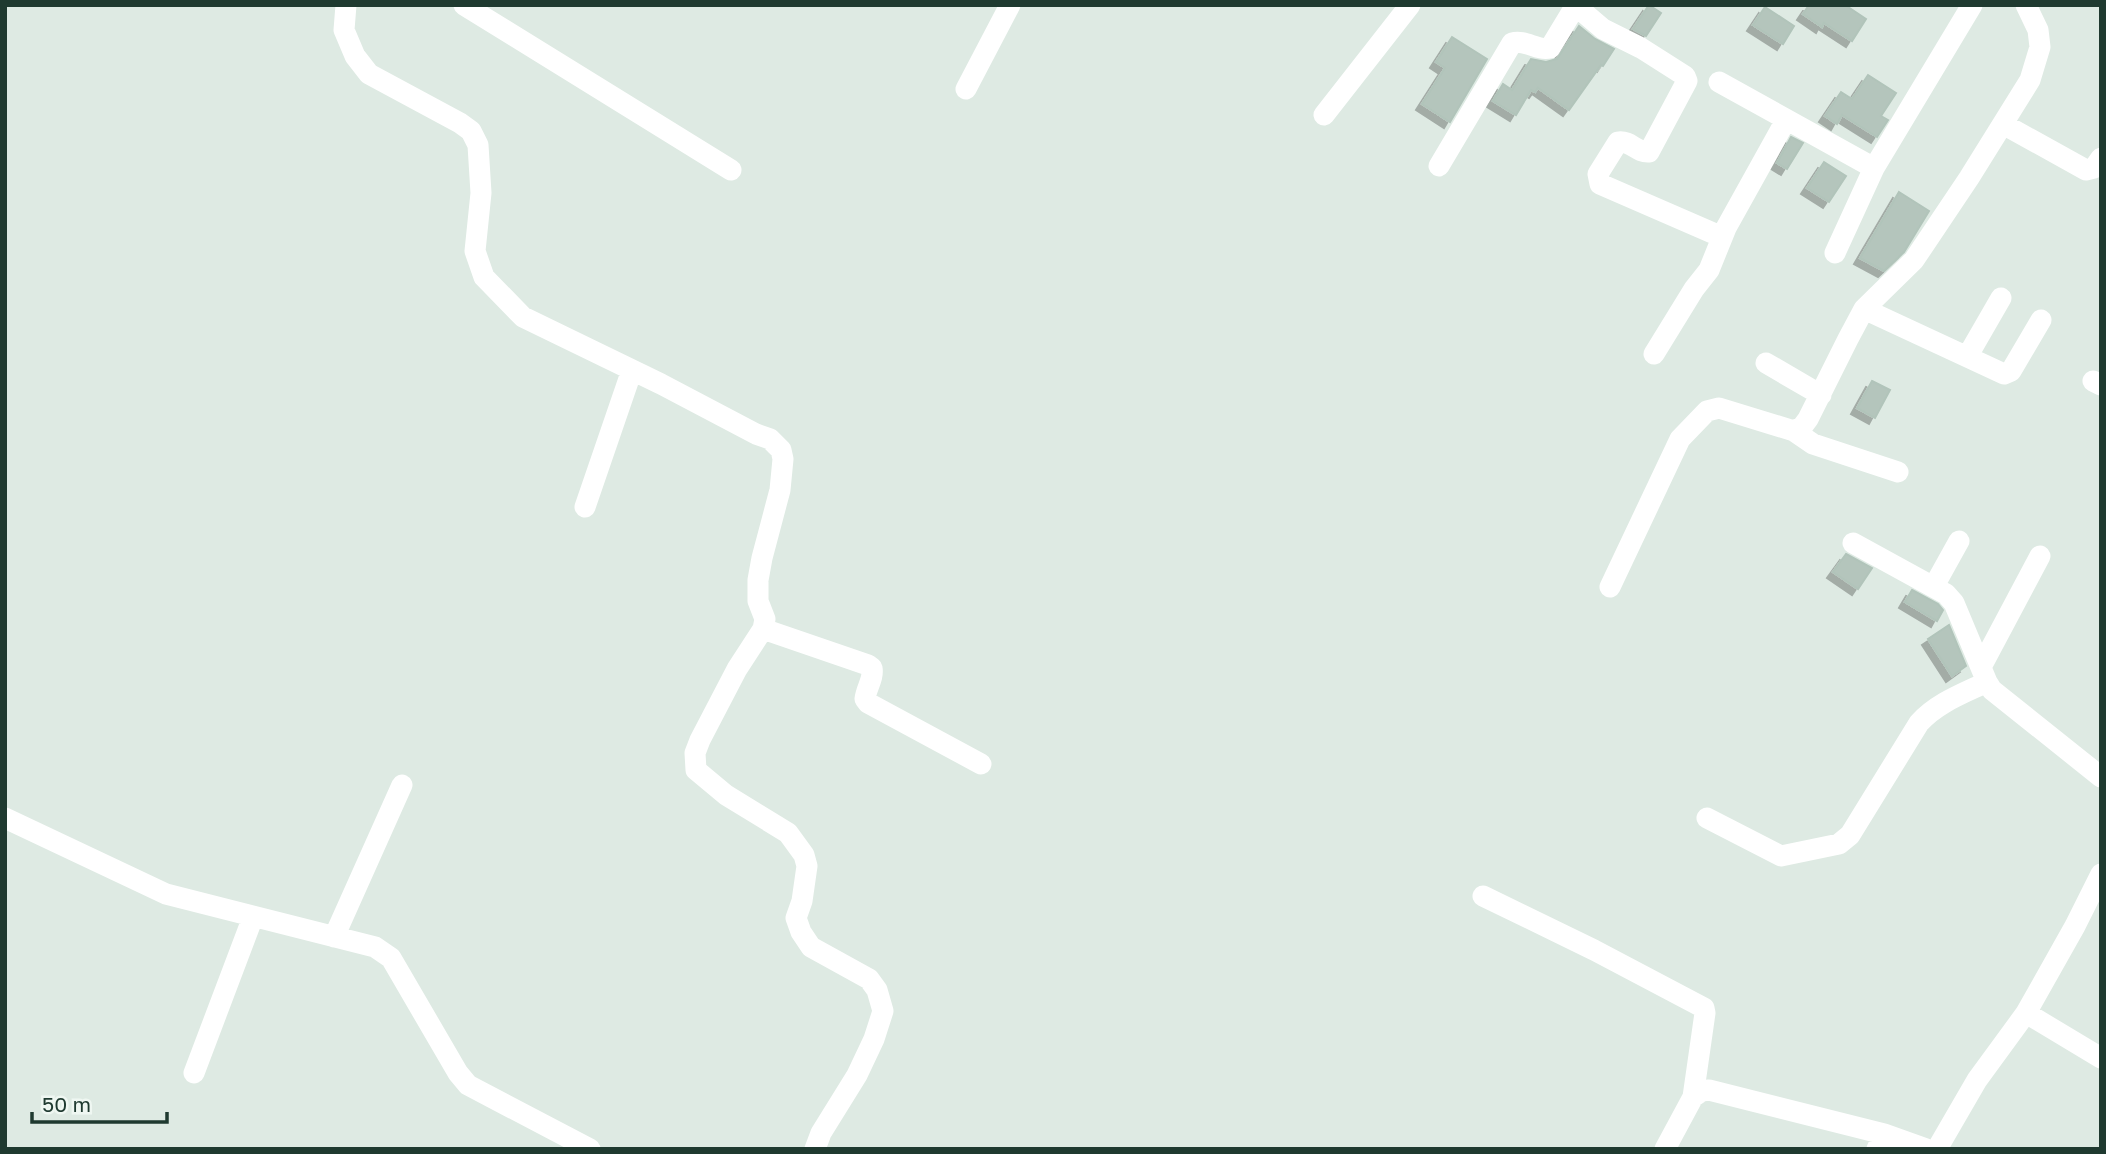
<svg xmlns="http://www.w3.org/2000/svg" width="2106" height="1154" font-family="'Golos Text',sans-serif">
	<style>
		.building { fill: #b4c5bc; stroke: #b1c4ba; stroke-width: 2; filter: url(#shadow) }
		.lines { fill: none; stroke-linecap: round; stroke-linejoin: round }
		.minor { stroke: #fff; stroke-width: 21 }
	</style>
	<defs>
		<filter id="shadow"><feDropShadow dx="-6" dy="6" stdDeviation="0" flood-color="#0004"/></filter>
	</defs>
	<rect width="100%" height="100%" fill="#deeae3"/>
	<path class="building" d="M1649 5 1661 13 1646 36 1633 29Z
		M1809 5H1845L1866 19 1852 41 1824 23 1822 27 1803 14Z
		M1765 7 1794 26 1783 44 1753 25Z
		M1579 26 1595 39 1614 49 1603 66 1601 65 1569 110 1538 88 1535 92 1531 90 1516 115 1493 101 1503 84 1512 90 1531 59 1546 62 1557 59Z
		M1452 37 1487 59 1450 122 1422 104 1445 68 1436 62Z
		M1868 75 1896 93 1881 116 1888 120 1877 137 1842 115 1837 124 1825 116 1841 92 1852 99Z
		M1791 137 1803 143 1787 169 1777 163Z
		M1824 162 1846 176 1829 202 1807 188Z
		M1899 192 1929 211 1904 252 1884 271 1860 258Z
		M1872 381 1890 390 1875 418 1857 408Z
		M1846 554 1872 568 1858 589 1833 572Z
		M1912 590 1938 604 1943 610 1937 621 1905 602Z
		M1949 625 1966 666 1952 676 1928 639Z"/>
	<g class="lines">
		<path class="minor" d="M346 5 344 30 355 56 369 74 460 123 471 131 478 145 481 193 475 251 484 277 523 317 661 384 756 434 770 439 781 450 783 459 780 490 762 558 758 580V601L765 619 763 629 737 669 700 740 695 753 696 770 726 795 788 833 804 855 807 866 802 901 796 918 801 932 811 947 869 979 877 990 883 1011 874 1039 857 1075 821 1133 815 1149
			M464 5 731 170
			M1576 6 1603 29 1641 48 1685 76 1687 81 1649 152C1637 153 1630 140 1618 142L1598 174 1600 184 1722 237
			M1719 82 1874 168
			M966 89 1010 5
			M1324 115 1410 5
			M2003 124 2086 170 2094 168 2101 158
			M1439 166 1512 43C1525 39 1537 51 1550 48L1576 5
			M1835 253 1874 168 1972 5
			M1864 309 2004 374 2011 371 2041 320
			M1654 354 1694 289 1709 270 1726 228 1786 120
			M1967 357 2001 298
			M1766 363 1821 395
			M2093 381 2101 385
			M1794 431 1813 444 1898 472
			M585 507 632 370
			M1853 543 1946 594 1954 603 1987 682 1992 690 2101 777
			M1934 586 1959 541
			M1610 587 1680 439 1707 411 1719 408 1794 431 1802 427 1808 419 1848 339 1864 309 1914 260 1969 178 2030 80 2040 47 2038 30 2026 5
			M763 629 868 665 872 668C874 679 866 688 865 699L868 703 981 764
			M1981 667 2040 556
			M5 818 166 894 375 947 391 958 458 1073 468 1085 590 1149
			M1707 818 1781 856 1839 844 1850 835 1919 723C1937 703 1962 694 1987 682
			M1483 896 1594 950 1704 1008 1705 1013 1693 1097
			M334 937 402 785
			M2026 1013 2101 1058
			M194 1073 253 917
			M1665 1149 1693 1097 1702 1091 1709 1090 1884 1134
			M1877 1149 1884 1134 1926 1149
			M1937 1149 1977 1080 2026 1013 2075 926 2101 874"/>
	</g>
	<rect width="2106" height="1154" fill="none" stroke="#1f3a30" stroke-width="14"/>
	<path d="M32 1112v10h135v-10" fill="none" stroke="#1f3a30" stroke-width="3.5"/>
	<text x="42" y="1112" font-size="21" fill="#1f3a30" stroke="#eff7f2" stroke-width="5" paint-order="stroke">50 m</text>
</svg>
